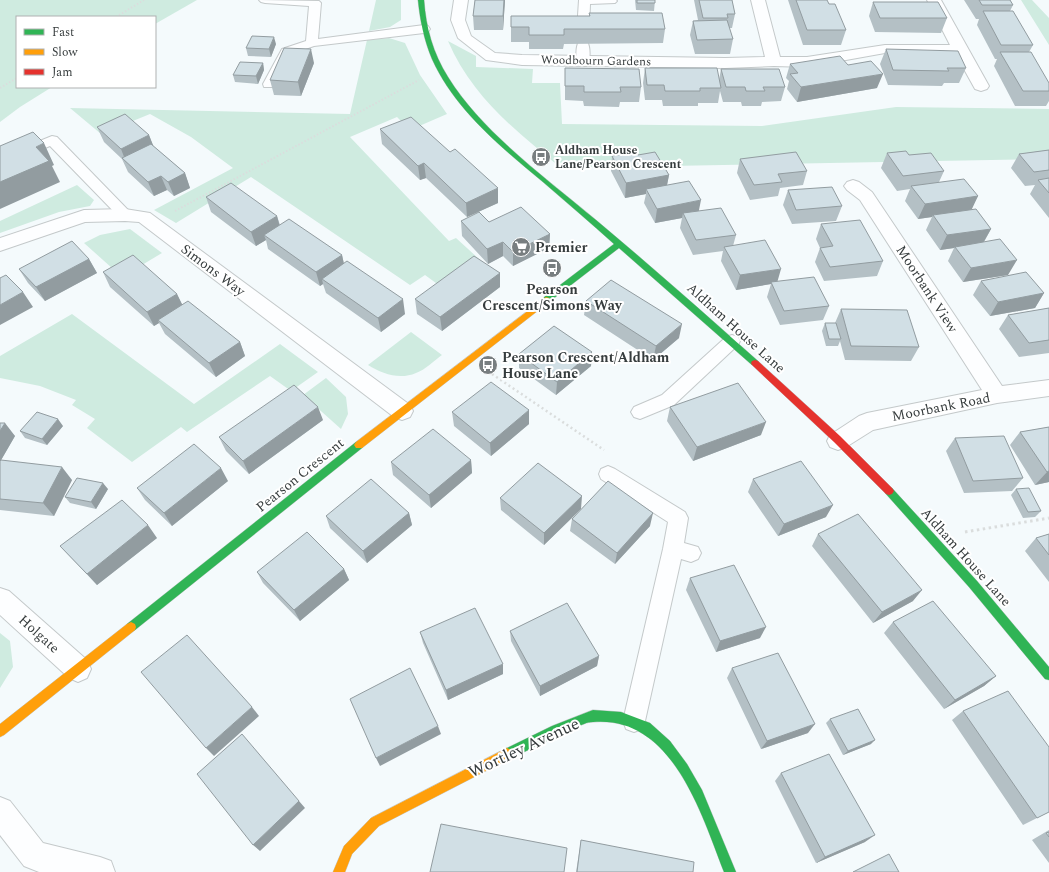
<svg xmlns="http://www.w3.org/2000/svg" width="1049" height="872" font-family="Spectral,serif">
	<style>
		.green { fill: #cfebe0 }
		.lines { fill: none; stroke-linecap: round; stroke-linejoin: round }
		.lane-casing { stroke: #c4c9ca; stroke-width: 2 }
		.street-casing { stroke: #c4c9ca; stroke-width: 2 }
		.fast-casing { stroke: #c4c9ca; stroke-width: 1 }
		.slow-casing { stroke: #c4c9ca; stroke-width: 1 }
		.jam-casing { stroke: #c4c9ca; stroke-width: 1 }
		.path-far2 { stroke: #dadddd; stroke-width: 2; stroke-dasharray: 1.5 2; stroke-linecap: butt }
		.path-far1 { stroke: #dadddd; stroke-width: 2.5; stroke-dasharray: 2 3; stroke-linecap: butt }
		.path { stroke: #dadddd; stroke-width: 3; stroke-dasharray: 2.5 3.5; stroke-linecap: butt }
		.lane { fill: #fdfeff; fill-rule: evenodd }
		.street { fill: #fdfeff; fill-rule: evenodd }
		.fast { fill: #30b455; fill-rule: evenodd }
		.slow { fill: #ff9f0a; fill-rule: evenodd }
		.jam { fill: #e5322d; fill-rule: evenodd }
		.wall { fill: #b4c0c5 }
		.shaded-wall { fill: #929ca0 }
		.building { fill: #d1dfe5; stroke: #929ca0 }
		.labels { text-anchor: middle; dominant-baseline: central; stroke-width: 4; stroke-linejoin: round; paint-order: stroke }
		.far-street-label { font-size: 12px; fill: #363c3d; stroke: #fff }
		.far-poi-label { font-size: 12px; font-weight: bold; fill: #363c3d; stroke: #fff; text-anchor: start }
		.poi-label { font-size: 14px; font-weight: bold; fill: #363c3d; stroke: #fff; text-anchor: start }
		.street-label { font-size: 14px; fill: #363c3d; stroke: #fff }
		.near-street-label { font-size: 17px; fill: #363c3d; stroke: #fff }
	</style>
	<rect width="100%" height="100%" fill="#f4fafc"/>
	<path class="green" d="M0 0H197L155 24V17H17V87H52L20 107 0 122Z
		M376 0H401V20L390 27 369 31Z
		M1021 0H1032L1049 18V45Z
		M389 38 405 43 420 75 447 114 410 130 397 117 350 137 449 241 456 238 479 259 440 286 425 275 410 285 251 177 176 223 154 210 233 168 191 137 150 114 101 134 70 108 350 114 367 40Z
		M448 41 476 56V67L533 69 532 83H560L562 124 762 126 896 107 1049 109V159L561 168C516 131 472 97 448 41Z
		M77 185 94 200 90 206 59 212 0 233V221Z
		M130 229 162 253 122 277 84 243 100 235Z
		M72 314 194 404 280 344 318 372 291 391 270 376 187 432 181 427 132 462 87 428 95 419 72 405 76 400 40 386 0 378V356Z
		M411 332 442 355C435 360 425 370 416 373 400 380 382 374 368 365Z
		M326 378 346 397 348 414 341 429 303 395Z
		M0 633 10 641 13 667 0 688Z"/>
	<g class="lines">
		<g class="lane-casing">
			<path id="lane" d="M259 0 319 1 321 3 318 39 424 25 428 26 430 29 428 32 424 33 314 46 291 54 275 84 274 87H264L263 84 282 49 306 41 309 6 265 3 261 2Z
				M579 0H616L617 1 615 3 590 4 589 31 587 34H579L577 31Z
				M583 40 587 41C590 46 591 59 587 64H579C575 59 576 46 579 41Z
				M52 136 57 137 130 212 132 215 130 218 125 220 120 218 50 146 0 166V157Z
				M732 335 738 337 740 341 738 345 674 405 640 419 634 417 631 412 634 407 662 395 726 337Z
				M608 466 615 469 685 512 688 518 684 543 698 547 701 553 698 559 691 562 681 559 645 721 642 729 634 732 626 729 623 721 663 549 668 522 601 479 599 474 601 469Z"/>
		</g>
		<g class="street-casing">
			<path id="street" d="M454 0H468L465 20 471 36 495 53 522 55 725 58 765 57 751 0H765L780 57H807L885 45H950L927 0H941L989 86 987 89 981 91 975 89 955 53H885L807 67 774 66 725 68 522 65 486 60 458 38 451 20Z
				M853 180 859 182 872 192 1002 386 1049 380V396L997 403 873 430 846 447 838 450 830 447 827 441 830 435 859 416 867 413 982 390 860 200 847 190 844 186 847 182Z
				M125 209 150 213 410 405 413 411 410 417 402 420 394 417 139 222 125 221 85 222 0 251V238L84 210Z
				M0 588 9 591 87 660 91 669 87 678 78 682 69 678 0 615Z
				M0 797 10 801 43 843 100 857 111 861 115 872H39L24 866 0 835Z"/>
		</g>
		<g class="fast-casing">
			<path id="fast" d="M418 0H424C426 28 433 53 448 77 482 132 546 178 596 220 651 266 704 313 758 361L759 363 758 365H752L619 248 549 302H543L542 300 543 298 614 244C591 223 567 203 543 182 501 147 455 110 432 59 424 40 420 20 418 0Z
				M359 441 362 442 364 445 362 448 135 630 131 632 127 630 126 627 127 624 356 442Z
				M889 487 892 488 977 581 1049 667V680L1045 679 969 587 886 494 884 491 886 488Z
				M593 710 621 712 650 723 670 741 687 764 702 790 736 872H724C701 813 672 715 593 722 587 722 581 725 576 728 552 737 530 750 507 760L503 758 501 754 503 750 552 726Z"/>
		</g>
		<g class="slow-casing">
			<path id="slow" d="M546 297 549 298 550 300 549 302 362 448H356L354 445 356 442Z
				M131 622 135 624 136 627 135 630 4 735 0 737V724L127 624Z
				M507 748 511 750 513 754 511 758 379 826 352 854 345 872H333L344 846 371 818Z"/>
		</g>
		<g class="jam-casing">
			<path id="jam" d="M755 360 758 361 840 436 892 488 894 491 892 494 889 495 886 494 834 442 752 365 751 363 752 361Z"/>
		</g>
		<path class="path-far2" d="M116 17 144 0
			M0 88 17 78
			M175 211 419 80"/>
		<path class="path-far1" d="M492 374 604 450"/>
		<path class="path" d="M965 532 1049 518"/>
		<use href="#lane" class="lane"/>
		<use href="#street" class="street"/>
		<use href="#fast" class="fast"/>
		<use href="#slow" class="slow"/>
		<use href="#jam" class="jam"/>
	</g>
	<path class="wall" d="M475 0H505L503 30H474L473 16Z
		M635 0H655L654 11 636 10Z
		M694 0H732L735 14 732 28H729L733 39 730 54H695L690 35 693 21 698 20Z
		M788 0H827L829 4 846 30 841 45H803Z
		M964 0H1010L1013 5 1010 11 1033 45 1029 52 1049 91V101L1046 106H1015L994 66 997 59H995L977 25 979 19H976Z
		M873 2 947 18 941 33 875 32 869 16Z
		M589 13 665 29 663 43 564 44 563 49H529V42H511V16H589Z
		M276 44 271 57 248 56 246 48Z
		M886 49 966 68 959 83H944L942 86 888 85 880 64Z
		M263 63 264 70 258 84 235 82 233 75Z
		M314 63 301 96 274 95 270 80Z
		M790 64 848 65 877 88 797 102 787 89 789 81 786 78Z
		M565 68 641 87 639 102H620L619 107 584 106 583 101 565 100Z
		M645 68 719 80 721 69 785 87 781 101 762 102 761 106H742L741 102H723L720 91 718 103H698V106H663L662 100H645L643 83Z
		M97 127 149 135 153 146 185 173 190 188 174 196 167 190 154 196 128 172 122 159 104 142Z
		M380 129 498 203 467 217 426 178 420 180 382 144Z
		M1049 150V218L1030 194 1035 185 1025 186 1011 168 1019 154Z
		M887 153 909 155 944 171 939 182 978 196 971 209 991 229 984 242 1008 275 963 282 948 261 954 248 940 250 926 230 932 217 918 219 905 201 910 189 897 191 881 168Z
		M638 155 669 175 667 185 699 211 736 235 733 246 777 281 829 306 823 320 780 325 767 297 771 284 736 290 721 261 723 251 693 255 680 228 682 218 655 223 644 203 646 194 625 198 611 171 612 156Z
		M740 159 807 171 803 185 780 188 778 196 750 200 737 173Z
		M788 190 842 206 836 221 792 224 783 205Z
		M206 197 277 216 280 225 342 255 344 264 405 314 381 332 326 293 323 284 320 286 268 249 266 240 256 246 211 212Z
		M461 221 489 222 550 234 549 248 513 266 503 256 488 264 462 236Z
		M821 224 883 261 877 276 824 281 815 262 820 248 816 239Z
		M89 259 97 273 45 301 28 283 19 269Z
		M103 272 177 294 182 305 240 342 245 356 216 377 165 334 159 323 154 326 110 287Z
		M500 273V287L442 331 417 314 415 299Z
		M981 281 1044 293 1035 308 990 316 973 295Z
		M586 301 679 338 653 360 584 315Z
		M1049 308V353L1019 357 999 329 1008 315Z
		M841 309 919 347 911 361 845 360 840 341 838 346H826L822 331 825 323H835Z
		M592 352 591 366 556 395 519 368V354Z
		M670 407 761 435 693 461 667 421Z
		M452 412 529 424 491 456 454 426Z
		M323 420 249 474 226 451 219 437Z
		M0 423 15 436 1 460 72 480 54 516 0 510Z
		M63 426 47 445 25 438 20 431Z
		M1049 427V482L1035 485 1010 445 1020 432Z
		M955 438 1023 478 1012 491 964 493 946 451Z
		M471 460 472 473 431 508 393 475 391 462Z
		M753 479 826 517 778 536 748 492Z
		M228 481 172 526 145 500 137 488Z
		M108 489 96 509 70 503 65 497Z
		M1016 489 1041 511 1035 517 1023 518 1011 495Z
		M500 498 581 509 544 545 501 510Z
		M409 513 412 525 367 563 330 528 326 516Z
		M572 519 650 526 615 564 570 531Z
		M818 534 913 601 873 623 812 546Z
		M1049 534V582L1025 551 1036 538Z
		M157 538 97 585 60 546Z
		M344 569 349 580 300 621 263 583 257 572Z
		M690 578 760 638 716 652 686 590Z
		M893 622 996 676 984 686 944 709 884 633Z
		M510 631 599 656 597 666 540 696 511 641Z
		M420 632 503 674 448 700 423 643Z
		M732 668 808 733 761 749 727 678Z
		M963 711 1049 812 1023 825 952 720Z
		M830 719 871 744 843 755 826 723Z
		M781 773 865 842 816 863 775 781Z
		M1049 830V863L1032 840Z
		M581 840 693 872H576L580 847Z"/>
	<path class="shaded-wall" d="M504 0H505L503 30V16Z
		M274 37 276 44 271 57 269 49Z
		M311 49 314 63 301 96 298 82Z
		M263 63 264 70 258 84 256 76Z
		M883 74 877 88 797 102 801 87Z
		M149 135 155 150 126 162 121 149Z
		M44 143 54 165 52 166 60 182 0 209V182L36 147Z
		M424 163 426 178 420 180 418 166Z
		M185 173 190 188 174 196 168 182Z
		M669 175 666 190 646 189V194L625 198 626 183Z
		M161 176 167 190 154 196 148 182Z
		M498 188V203L467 217 466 203Z
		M978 196 971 211 933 215 932 217 918 219 925 204Z
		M701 200 698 215 683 213 682 218 655 223 657 209Z
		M277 216 281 231 264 235 266 240 256 246 251 232Z
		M991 229 983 243 955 247 954 248 940 250 947 235Z
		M550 234 549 248 513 266V252Z
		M503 242V256L488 264 487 249Z
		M342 255 345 269 322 279 323 284 320 286 316 272Z
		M89 259 97 273 45 301 36 287Z
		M1017 260 1008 275 963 282 971 268Z
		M781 269 777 283 771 282V284L736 290 740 275Z
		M500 273V287L442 331 440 317Z
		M23 292 33 307 0 325V305Z
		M1044 293 1035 308 990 316 998 302Z
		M177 294 184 308 158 320 159 323 154 326 147 312Z
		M403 299 405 314 381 332 378 318Z
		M682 324 679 338 653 360 656 346Z
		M240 342 245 356 216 377 209 363Z
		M592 352 591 366 556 395 557 382Z
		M318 407 323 420 249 474 243 461Z
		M529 410V424L491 456 490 443Z
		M58 419 63 426 47 445 42 439Z
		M766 422 761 435 693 461 697 447Z
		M5 423 15 436 0 462V431Z
		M471 460 472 473 431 508 429 495Z
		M62 467 72 480 54 516 43 503Z
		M221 468 228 481 172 526 164 513Z
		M1049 471V482L1035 485 1047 472Z
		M103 483 108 489 96 509 91 502Z
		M582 496 581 509 544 545V533Z
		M833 505 826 517 778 536 784 524Z
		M409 513 412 525 367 563 363 551Z
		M653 513 650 526 615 564 617 553Z
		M148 525 157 538 97 585 87 574Z
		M344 569 349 580 300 621 294 610Z
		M922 590 913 601 873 623 882 612Z
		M766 627 760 638 716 652 720 641Z
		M599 656 597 666 540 696V686Z
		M503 664V674L448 700 446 690Z
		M996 676 984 686 944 709 955 700Z
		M252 707 259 716 214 756 206 748Z
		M815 724 808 733 761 749 767 741Z
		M438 726 441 734 380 766 376 758Z
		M875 740 871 744 843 755 848 751Z
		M299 801 305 808 260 851 253 845Z
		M875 835 865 842 816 863 825 857Z"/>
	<path class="building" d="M475 0H504L503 16H473Z
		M637 0H655V3H637Z
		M699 0H732L735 14H727L728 18H703Z
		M796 0H827L829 4H835L846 30H807Z
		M979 0H1010L1013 5H982Z
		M873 2H938L947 18H880Z
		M983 11H1013L1033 45H1001Z
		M589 13H662L665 29H564V35H529V27H511V16H590Z
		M727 20 733 39 697 40 693 21Z
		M252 36 274 37 269 49 246 48Z
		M284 48 311 49 298 82 270 80Z
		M886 49 958 51 966 68H947L949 71 893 70Z
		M1000 52H1031L1049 83V91H1023Z
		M840 56 848 65 871 61 883 74 801 87 790 74 798 73 790 64Z
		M240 62 263 63 256 76 233 75Z
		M565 68 639 69 641 87H620L621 92H584V86H565Z
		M645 68H717L721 88H700V91H665L664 85H647Z
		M721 69H779L785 87H763L765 91H746L745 87H726Z
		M125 114 149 135 121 149 97 127Z
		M411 117 450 152 455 149 498 188 466 203 424 163 418 166 380 129Z
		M33 132 44 143 36 147 49 161 0 182V146Z
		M151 144 185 173 168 182 161 176 148 182 122 158Z
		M1049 150V170L1034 172 1019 154Z
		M906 151 909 155 931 153 944 171 903 176 887 153Z
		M636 152 638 155 655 152 669 175 626 183 612 156Z
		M796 152 807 171 778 174 782 182 754 185 740 159Z
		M1049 178V193L1038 180Z
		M964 179 978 196 925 204 911 186Z
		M689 181 701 200 657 209 646 189Z
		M231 183 277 216 251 232 206 197Z
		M832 187 842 206 796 210 788 190Z
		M521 207 550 234 513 252 503 242 487 249 461 221 479 212 489 222Z
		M721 208 736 235 696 240 683 213Z
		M976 209 991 229 947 235 933 215Z
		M289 219 342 255 316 272 264 235Z
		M860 220 883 261 830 267 820 248 833 246 821 224Z
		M1000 239 1017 260 971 268 955 247Z
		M765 240 781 269 740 275 724 247Z
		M72 241 89 259 36 287 19 269Z
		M133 255 177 294 147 312 103 272Z
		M474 256 500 273 440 317 415 299Z
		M347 261 403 299 378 318 322 279Z
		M1026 272 1044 293 998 302 981 281Z
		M6 275 23 292 0 305V278Z
		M814 277 829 306 784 311 771 282Z
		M611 280 682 324 656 346 586 301Z
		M188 301 240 342 209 363 158 320Z
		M1049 308V340L1029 343 1008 315Z
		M841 309 907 310 919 347 851 346Z
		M825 323H836L841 339H829Z
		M554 326 592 352 557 382 519 354Z
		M491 382 529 410 490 443 452 412Z
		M738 383 766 422 697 447 670 407Z
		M294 385 318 407 243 461 219 437Z
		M37 412 58 419 42 439 20 431Z
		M0 423H5L0 431Z
		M1049 427V471L1047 472 1020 432Z
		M433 429 471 460 429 495 391 462Z
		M1004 436 1023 478 973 481 955 438Z
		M194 444 221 468 164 513 137 488Z
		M1 460 62 467 43 503 0 499V461Z
		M801 461 833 505 784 524 753 479Z
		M538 463 582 496 544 533 500 498Z
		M77 478 103 483 91 502 65 497Z
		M371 479 409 513 363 551 326 516Z
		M608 481 653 513 617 553 572 519Z
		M1029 488 1041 511 1028 512 1016 489Z
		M122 500 148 525 87 574 60 546Z
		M858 514 922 590 882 612 818 534Z
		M307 532 344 569 294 610 257 572Z
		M1049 534V555L1036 538Z
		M734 565 766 627 720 641 690 578Z
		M933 601 996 676 955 700 893 622Z
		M567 603 599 656 540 686 510 631Z
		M475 608 503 664 446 690 420 632Z
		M187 635 252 707 206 748 141 672Z
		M778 653 815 724 767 741 732 668Z
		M410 668 438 726 376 758 350 699Z
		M1008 691 1049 747V812L1037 818 963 711Z
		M858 709 875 740 848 751 830 719Z
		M242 734 299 801 253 845 197 774Z
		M829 754 875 835 825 857 781 773Z
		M441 824 567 848 564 872H430Z
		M1049 832V837L1046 833Z
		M581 840 694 862 693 872H577Z
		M889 854 899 872H853Z"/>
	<defs>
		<g id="bus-disc" transform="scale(1)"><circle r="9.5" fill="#787e80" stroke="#fff"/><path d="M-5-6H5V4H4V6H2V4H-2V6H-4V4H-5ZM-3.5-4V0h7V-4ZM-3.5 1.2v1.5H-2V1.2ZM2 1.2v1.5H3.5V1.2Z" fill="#fff"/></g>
		<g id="supermarket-disc" transform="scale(1)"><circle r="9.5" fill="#787e80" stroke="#fff"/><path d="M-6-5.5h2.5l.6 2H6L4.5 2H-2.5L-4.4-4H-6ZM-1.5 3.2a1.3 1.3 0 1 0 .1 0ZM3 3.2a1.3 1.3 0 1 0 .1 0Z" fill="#fff"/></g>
	</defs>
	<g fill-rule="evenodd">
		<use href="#bus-disc" x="541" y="157"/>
		<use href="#supermarket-disc" x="521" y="247"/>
		<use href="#bus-disc" x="552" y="268"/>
		<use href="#bus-disc" x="488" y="365"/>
	</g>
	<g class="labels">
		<g class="far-street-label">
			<text transform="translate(596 61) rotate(1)">Woodbourn Gardens</text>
		</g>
		<g class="far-poi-label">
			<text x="555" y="150">Aldham House<tspan x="555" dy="14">Lane/Pearson Crescent</tspan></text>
		</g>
		<g class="poi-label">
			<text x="535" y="247">Premier</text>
			<text x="552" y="289" text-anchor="middle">Pearson<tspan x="552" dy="16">Crescent/Simons Way</tspan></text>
			<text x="502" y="357">Pearson Crescent/Aldham<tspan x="502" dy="16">House Lane</tspan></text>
		</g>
		<g class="street-label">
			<text transform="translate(213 270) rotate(37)">Simons Way</text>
			<text transform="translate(927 289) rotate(57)">Moorbank View</text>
			<text transform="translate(736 328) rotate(42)">Aldham House Lane</text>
			<text transform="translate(941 407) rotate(-11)">Moorbank Road</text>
			<text transform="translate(300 475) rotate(-39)">Pearson Crescent</text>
			<text transform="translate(966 557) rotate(48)">Aldham House Lane</text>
			<text transform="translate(39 634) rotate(42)">Holgate</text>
		</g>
		<g class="near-street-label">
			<text transform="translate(524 748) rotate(-25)">Wortley Avenue</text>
		</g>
	</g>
	<rect x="16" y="16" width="140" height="72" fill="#ffffff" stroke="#afb1b1"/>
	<rect x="24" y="29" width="20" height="6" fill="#30b455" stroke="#afb1b1"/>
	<text x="52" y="36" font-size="12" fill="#363c3d">Fast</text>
	<rect x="24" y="49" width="20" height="6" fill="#ff9f0a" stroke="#afb1b1"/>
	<text x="52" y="56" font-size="12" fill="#363c3d">Slow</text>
	<rect x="24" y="69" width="20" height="6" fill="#e5322d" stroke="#afb1b1"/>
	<text x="52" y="76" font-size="12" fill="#363c3d">Jam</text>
</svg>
